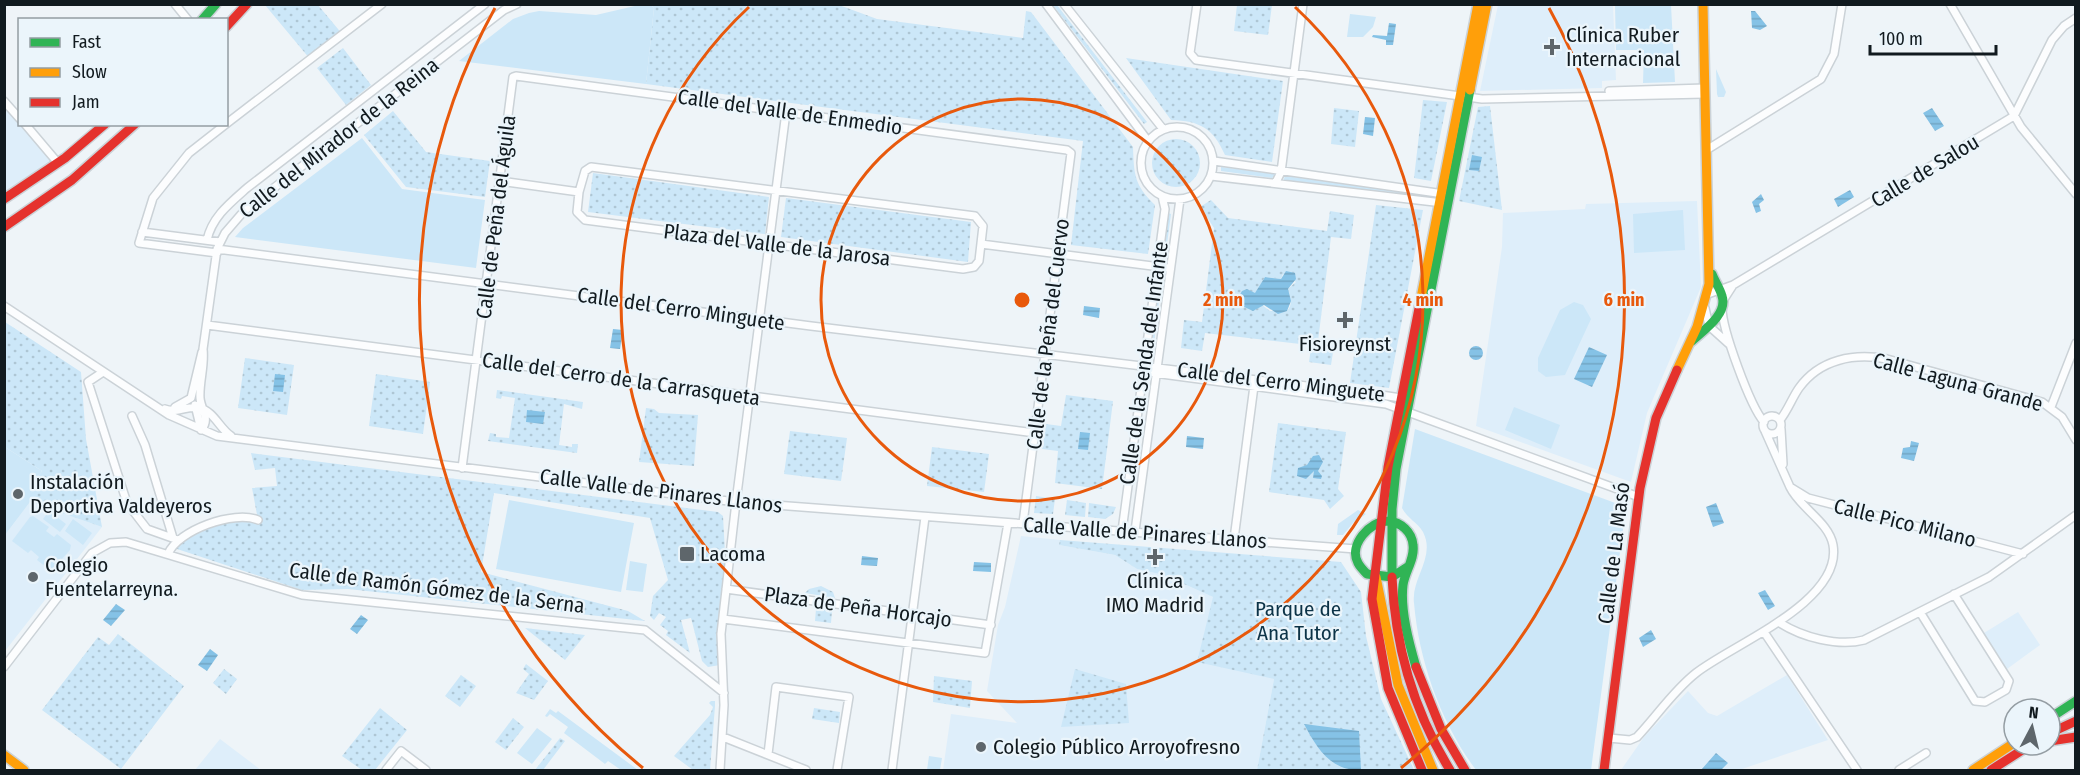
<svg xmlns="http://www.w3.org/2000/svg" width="2080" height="775" font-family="'Fira Sans Condensed',sans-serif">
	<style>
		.built { fill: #deeefa }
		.grass { fill: #cce7f8 }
		.park { fill: url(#park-dots); fill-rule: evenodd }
		.water { fill: url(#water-rules) }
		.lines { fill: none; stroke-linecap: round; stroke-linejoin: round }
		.street-casing { stroke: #cbd2d7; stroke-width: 10 }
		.fast-casing { stroke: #cbd2d7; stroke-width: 12 }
		.slow-casing { stroke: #cbd2d7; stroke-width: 12 }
		.jam-casing { stroke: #cbd2d7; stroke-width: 12 }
		.street { stroke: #fcfdfe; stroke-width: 7 }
		.fast { stroke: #30b455; stroke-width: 9 }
		.slow { stroke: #ff9f0a; stroke-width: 9 }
		.jam { stroke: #e5322d; stroke-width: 9 }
		.ring { fill: none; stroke: #e8590c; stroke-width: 3 }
		.poi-dot { fill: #5e666b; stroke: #ebf5fb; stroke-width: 2 }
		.labels { text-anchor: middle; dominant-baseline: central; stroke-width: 4.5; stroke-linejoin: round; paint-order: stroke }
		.poi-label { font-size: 21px; fill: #111a1f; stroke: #ebf5fb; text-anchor: start }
		.street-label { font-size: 21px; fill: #111a1f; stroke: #ebf5fb }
		.park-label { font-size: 21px; fill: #0c3347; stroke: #ebf5fb }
		.centre { fill: #e8590c; stroke: #ebf5fb; stroke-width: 3 }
		.ring-label { font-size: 18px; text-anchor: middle; font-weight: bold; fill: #e8590c; stroke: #ebf5fb; stroke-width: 4.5; stroke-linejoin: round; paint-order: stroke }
	</style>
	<defs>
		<pattern id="park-dots" width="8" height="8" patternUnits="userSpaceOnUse" patternTransform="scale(1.5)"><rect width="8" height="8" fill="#cce7f8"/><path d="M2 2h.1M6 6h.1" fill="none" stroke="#aec6d4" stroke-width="1.8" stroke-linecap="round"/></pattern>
		<pattern id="water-rules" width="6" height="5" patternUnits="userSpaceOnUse" patternTransform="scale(1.5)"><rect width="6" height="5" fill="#85c2e6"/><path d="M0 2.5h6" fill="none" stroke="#72a6c5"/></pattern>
	</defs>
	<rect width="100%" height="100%" fill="#eef4f8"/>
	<path class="built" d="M1498 5H1613L1616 80 1602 81V88L1480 91Z
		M4 101 19 118 20 124 25 125 58 163 4 198Z
		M1697 201 1701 287 1647 413 1631 482 1476 426 1502 247 1503 213 1585 209 1586 204Z
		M30 502 102 527 5 651V535Z
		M1021 536 1060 540 1059 545 1115 555 1137 569 1164 575 1213 597 1274 679 1257 770H943L951 714 1017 723 987 691 998 625 1005 607Z
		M2018 612 2040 645 2007 669 1984 633Z
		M1787 675 1828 740 1739 770H1621L1644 737 1688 691 1708 713 1717 716Z
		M220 739 261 770H195Z"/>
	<path class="grass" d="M639 5H651L654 8 646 84 459 61 513 19 529 13 539 11 596 15Z
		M1615 5H1671L1675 82 1643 83 1644 50H1616Z
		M1350 14 1376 17 1373 27 1363 37H1347Z
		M1716 69 1726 92 1724 97H1718L1717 94Z
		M362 138 402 189 485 200 476 268 235 237 243 228Z
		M1221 167 1276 174 1272 178 1221 171Z
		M1285 176 1432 195 1431 198 1283 181Z
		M1683 210 1685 250 1634 253 1633 214Z
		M1574 302 1583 305 1591 319 1565 375 1546 377 1538 371V358L1560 310Z
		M1514 407 1560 425 1551 449 1505 430Z
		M1415 429 1626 507 1591 770H1476C1441 723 1419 662 1414 603 1411 578 1436 557 1423 532 1418 523 1407 518 1402 508Z
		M5 447 42 471 33 485 30 502 5 535Z
		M509 500 634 523 621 592 496 569Z
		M1358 510 1366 514 1353 523 1343 535H1337L1338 524Z
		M49 511 66 524 60 532 43 519Z
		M33 516 49 527 46 531 54 537 57 534 71 545 70 550 51 571 37 560 39 557 31 550 28 553 12 541 30 517Z
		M73 519 92 533 83 545 65 531Z
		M630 561 647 564 643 592 626 590Z
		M550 709 556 713 558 711 638 770H621L608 761 605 764 564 733 568 727 550 714 547 717 545 716Z
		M537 728 552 739 532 764 517 753Z
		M929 756 942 758 940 770H927Z"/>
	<path class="park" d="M265 5H318L343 35 310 59Z
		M651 5H839L877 19 1023 38 1026 11 1031 12 1133 147C1134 174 1134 185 1155 205L1148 254 1071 245 1083 141 646 84 654 8Z
		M1053 5H1057L1147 122 1144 124Z
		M1237 5H1272L1268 35 1234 31Z
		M343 48 371 85 346 105 317 68Z
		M1126 58 1283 81 1272 162 1225 155C1213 128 1200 121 1171 120Z
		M1423 100 1447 102 1431 181 1414 178Z
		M1490 106 1502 210 1459 201 1478 107Z
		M1334 108 1359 111 1355 147 1331 144Z
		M393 111 426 152 490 161 485 197 406 187 364 135Z
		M1152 163a24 24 0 1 1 48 0a24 24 0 1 1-48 0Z
		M593 173 769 197 765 234 588 212Z
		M786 198 971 222 968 262 781 237Z
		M1211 200 1228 218 1327 231 1330 211 1354 215 1351 239 1331 237 1318 341 1334 346 1331 365 1309 362 1311 348 1309 345 1205 333 1202 351 1181 348 1184 320 1202 322 1214 228 1200 207ZM1283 274 1296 282 1288 289C1287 297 1295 302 1287 311H1270L1262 305 1255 310 1247 289 1255 294 1265 277 1281 279Z
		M1376 205 1423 210 1389 388 1350 383Z
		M1168 213 1171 214 1165 259H1162Z
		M1160 276H1162L1154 343 1151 342Z
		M5 322 81 372 86 439 102 527 30 502 32 485 42 471 5 447Z
		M245 358 294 365 287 415 238 408Z
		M376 374 430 382 423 434 369 426Z
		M497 390 583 402 582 409 564 404 559 445 572 447V444H578L577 453 488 441 490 433 496 434V437L509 438 515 398 502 396 501 399 496 398Z
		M1066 395 1113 401 1102 489 1055 483 1058 451 1042 449 1046 424 1061 426Z
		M646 408 654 409 659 413 698 415 694 466 639 462Z
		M1278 423 1346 432 1338 489 1344 496 1330 509 1324 500 1269 492Z
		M790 431 847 438 841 481 784 474Z
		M932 447 989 454 984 492 927 486Z
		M251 453 718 512 723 516 726 571 720 665 708 667 702 661 691 618 681 620 690 653 666 635 668 631 660 625 666 617 659 613 654 620 650 616 653 596 668 580 650 518 494 493 481 572 628 611 645 621 348 589 302 590 171 547 187 535 226 517 258 520 252 488 277 486 275 468 255 470Z
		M1036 496 1055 499 1053 514 1034 513Z
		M1067 500 1086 503 1085 517 1065 515Z
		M1089 503 1116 507 1113 514 1105 519 1088 517Z
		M1060 540 1341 562 1361 592 1366 636 1381 699 1414 770H1257L1274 679 1197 662 1213 597 1164 575 1137 569 1115 555 1059 545Z
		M821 586 833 592 835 598 805 593 809 589Z
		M816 609 832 611 831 623 815 621Z
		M525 628 585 635 565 660Z
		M118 634 184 686 121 769 42 710 98 637 109 645Z
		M526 664 548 681 534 700 516 693 529 674 523 669Z
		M224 669 237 679 226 694 213 683Z
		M1075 669 1126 684 1129 723 1061 727Z
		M461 675 476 686 460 707 445 696Z
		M934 676 972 681 970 708 933 702Z
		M711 701H715V706L710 770H693L674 756 710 715 713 707 709 703Z
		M380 708 407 730 375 770H362L342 756Z
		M814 708 840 712 839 723 812 719Z
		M513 718 524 727 506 750 495 742Z
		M560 738 565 741 543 770H535Z"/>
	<path class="water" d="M1751 11H1755L1767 26 1760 30 1752 28Z
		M1389 23 1396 24 1393 45H1386V40L1372 37 1373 35 1387 36Z
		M1932 108 1944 126 1935 131 1923 113Z
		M1365 117 1375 118 1373 136 1363 134Z
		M1472 155 1482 157 1479 171 1469 170Z
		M1850 190 1854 197 1838 207 1834 199Z
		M1761 194 1764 200 1759 204 1761 211 1756 213 1752 202Z
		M1286 271 1295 273 1296 279 1288 289 1291 301 1287 311 1278 314 1264 305 1253 311 1240 305 1238 298 1242 291 1247 289 1255 293 1265 277 1281 279Z
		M1084 306 1100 308 1099 318 1083 315Z
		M613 329 623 330 620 349 610 348Z
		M1469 353a7 7 0 1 1 14 0a7 7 0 1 1-14 0Z
		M1589 347 1607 355 1592 387 1574 379Z
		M275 374 285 375 283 392 273 391Z
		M527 410 545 412 543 424 526 422Z
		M1080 432 1090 433 1088 450 1078 449Z
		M1187 436 1204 438 1203 449 1186 447Z
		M1911 441 1919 443 1914 461 1901 458 1903 448 1910 447Z
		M1319 455 1323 462 1318 471 1322 476 1321 479 1313 478 1314 471 1306 479 1297 476 1298 468 1307 465 1313 456Z
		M1716 503 1724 523 1713 527 1706 507Z
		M862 556 878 558 877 566 861 565Z
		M974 562 991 563V572L973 571Z
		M1765 590 1775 606 1768 610 1758 593Z
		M116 604 125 610 111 626 103 620Z
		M361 615 368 620 357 634 350 629Z
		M1651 630 1656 639 1643 647 1639 638Z
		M210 649 218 655 207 671 198 665Z
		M1304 724 1359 731 1361 770C1330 771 1317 748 1304 724Z
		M1716 753 1728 763 1721 770H1701Z"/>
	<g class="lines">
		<g class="street-casing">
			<path id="street" d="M175 4 188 20
				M1046 4 1148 141
				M1064 4 1163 129
				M1197 4 1190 53 1196 60 1482 99 1705 94
				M1950 4 2021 127 2076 194
				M1609 91 1705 88
				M4 101 20 119
				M25 124 58 163
				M226 124 382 4
				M1141 163a36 36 0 1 1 72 0a36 36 0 1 1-72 0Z
				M1708 149 1821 79 1834 54 1842 4
				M1214 161 1444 194
				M591 167 975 216 983 226 979 261 974 267 963 269 585 220 577 212 579 192 585 171Z
				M1211 176 1443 203
				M500 181 579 192
				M1276 182 1281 172 1303 4
				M142 232 220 242
				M207 240C212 217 230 203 247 188L485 4
				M981 244 1168 268
				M217 249 811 326 1381 395 1401 398 1404 402
				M217 253 139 243 153 198 189 153 226 124
				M1733 285 2014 116 2052 40 2064 26 2076 18
				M1708 294 1733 285 1724 299
				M4 306 169 415 217 436 736 502 1356 549
				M1705 308 1709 326 1729 344
				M1722 308C1722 329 1750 406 1764 422
				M207 325 1035 433
				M1146 369 1154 373 1386 404 1639 497
				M103 372 88 382 127 503 147 529 178 540
				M195 405 201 430
				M175 407 191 398 202 352
				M2051 407 2076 343
				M165 409C177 414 188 405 199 408 214 411 219 428 231 436
				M1763 425a9 9 0 1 1 18 0a9 9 0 1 1-18 0Z
				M132 416 145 445 173 538
				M1780 420C1788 410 1792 398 1799 388 1820 359 1854 353 1887 359L2042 402 2062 417 2076 440
				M1781 429 1783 464
				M201 430C211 419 201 410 200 398 199 382 205 366 203 349L217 249 225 233 244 211 504 10 517 4
				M1765 431 1790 487
				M462 468 513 77 516 76 1067 150 1071 153 1023 523
				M1122 531 1165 209 1162 196
				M1135 531 1180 199
				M1234 539 1254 386
				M168 554C178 530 234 510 258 520
				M726 589 991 625
				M1920 612 1975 701 1985 702 2006 690 2009 681 1954 594
				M723 619 985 653 1008 523
				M1780 623C1802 637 1838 647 1864 640L1989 577 2076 515
				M1764 632 1857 770
				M4 667 92 553 110 543 126 542 302 595 645 630 724 693
				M723 737 806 770
				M1609 738 1630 740 1637 737C1657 716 1673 691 1696 673 1731 645 1843 602 1833 545 1829 522 1800 508 1790 487L1808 498 2023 554
				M768 754 776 687 849 697 837 770
				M386 770 401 751 426 770
				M720 770 724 705 721 634 736 502 786 112
				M892 770 925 517
				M1899 770 1926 753"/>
		</g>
		<g class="fast-casing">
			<path id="fast" d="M202 20 216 4
				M1692 341C1704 330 1728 314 1722 296 1720 288 1715 282 1712 274
				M1409 566 1392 577 1367 574C1364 571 1360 567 1358 563 1348 545 1370 521 1388 521 1401 522 1412 532 1413 545 1415 559 1405 571 1403 585 1400 610 1409 643 1416 667
				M1392 577V509L1396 469 1470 90
				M2050 718 2076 701"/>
		</g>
		<g class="slow-casing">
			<path id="slow" d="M1470 90 1487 4
				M1420 303 1478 4
				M1677 370 1697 327 1709 284 1703 4
				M1376 577 1398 685 1433 770
				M4 755 24 770
				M1973 770 2014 743"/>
		</g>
		<g class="jam-casing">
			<path id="jam" d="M226 27 247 4
				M4 199 65 158 105 124
				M4 227 72 180 135 124
				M1420 303 1388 467 1372 599 1388 688 1422 770
				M1392 577C1395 647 1413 710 1450 770
				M1416 667 1441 729 1465 770
				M2050 733 2076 721
				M2050 741 2076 737
				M1604 770 1640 488 1656 418 1677 370
				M1991 770 2030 745"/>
		</g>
		<use href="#street" class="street"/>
		<use href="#fast" class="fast"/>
		<use href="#slow" class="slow"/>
		<use href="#jam" class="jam"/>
	</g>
	<g class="ring">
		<circle cx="1022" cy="300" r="201"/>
		<path d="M1295 7A401 401 0 1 1 749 7"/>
		<path d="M643 768A602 602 0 0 1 495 8M1549 8A602 602 0 0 1 1401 768"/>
	</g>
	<g class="poi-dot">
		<path d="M1549 38h6v6h6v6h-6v6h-6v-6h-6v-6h6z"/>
		<path d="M1342 311h6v6h6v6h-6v6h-6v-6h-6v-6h6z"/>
		<circle cx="18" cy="494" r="6"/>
		<rect x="679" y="546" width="16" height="16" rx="3"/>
		<path d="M1152 548h6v6h6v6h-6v6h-6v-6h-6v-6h6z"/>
		<circle cx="33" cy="577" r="6"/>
		<circle cx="981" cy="747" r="6"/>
	</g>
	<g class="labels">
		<g class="poi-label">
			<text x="1566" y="35">Clínica Ruber<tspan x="1566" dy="24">Internacional</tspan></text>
			<text x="1345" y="344" text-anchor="middle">Fisioreynst</text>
			<text x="30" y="482">Instalación<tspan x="30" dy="24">Deportiva Valdeyeros</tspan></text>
			<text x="700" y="554">Lacoma</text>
			<text x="45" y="565">Colegio<tspan x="45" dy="24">Fuentelarreyna.</tspan></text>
			<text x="1155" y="581" text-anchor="middle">Clínica<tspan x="1155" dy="24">IMO Madrid</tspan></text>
			<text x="993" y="747">Colegio Público Arroyofresno</text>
		</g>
		<g class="street-label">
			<text transform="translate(790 112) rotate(8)">Calle del Valle de Enmedio</text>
			<text transform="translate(339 138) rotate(-38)">Calle del Mirador de la Reina</text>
			<text transform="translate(1925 171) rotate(-31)">Calle de Salou</text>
			<text transform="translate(496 217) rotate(-83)">Calle de Peña del Águila</text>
			<text transform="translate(777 245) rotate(7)">Plaza del Valle de la Jarosa</text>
			<text transform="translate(681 309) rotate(8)">Calle del Cerro Minguete</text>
			<text transform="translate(1048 334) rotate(-83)">Calle de la Peña del Cuervo</text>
			<text transform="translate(1144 363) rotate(-82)">Calle de la Senda del Infante</text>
			<text transform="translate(621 379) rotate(8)">Calle del Cerro de la Carrasqueta</text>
			<text transform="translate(1281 382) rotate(7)">Calle del Cerro Minguete</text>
			<text transform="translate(1958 382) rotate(15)">Calle Laguna Grande</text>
			<text transform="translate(661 491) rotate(7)">Calle Valle de Pinares Llanos</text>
			<text transform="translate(1905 523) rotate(14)">Calle Pico Milano</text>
			<text transform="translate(1145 533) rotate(4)">Calle Valle de Pinares Llanos</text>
			<text transform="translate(1614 553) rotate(-83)">Calle de La Masó</text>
			<text transform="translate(437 588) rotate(7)">Calle de Ramón Gómez de la Serna</text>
			<text transform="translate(858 607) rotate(8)">Plaza de Peña Horcajo</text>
		</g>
		<g class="park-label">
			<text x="1298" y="609">Parque de<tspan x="1298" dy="24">Ana Tutor</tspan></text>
		</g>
	</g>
	<circle cx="1022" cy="300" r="9" class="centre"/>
	<g class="ring-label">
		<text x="1223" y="306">2 min</text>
		<text x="1423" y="306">4 min</text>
		<text x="1624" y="306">6 min</text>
	</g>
	<rect width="2080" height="775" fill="none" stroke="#111a1f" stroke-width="12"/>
	<rect x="18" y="18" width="210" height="108" fill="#ebf5fb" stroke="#949da3" stroke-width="1.5"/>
	<rect x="30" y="38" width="30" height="9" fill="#30b455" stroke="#949da3" stroke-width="1.5"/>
	<text x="72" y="48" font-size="18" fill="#111a1f">Fast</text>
	<rect x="30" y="68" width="30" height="9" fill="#ff9f0a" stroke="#949da3" stroke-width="1.5"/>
	<text x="72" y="78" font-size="18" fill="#111a1f">Slow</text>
	<rect x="30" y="98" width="30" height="9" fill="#e5322d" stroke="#949da3" stroke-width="1.5"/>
	<text x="72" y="108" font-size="18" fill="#111a1f">Jam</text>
	<g transform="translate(2032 727) rotate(7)"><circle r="28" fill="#ebf5fb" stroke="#949da3" stroke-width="1.5"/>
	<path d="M0-4.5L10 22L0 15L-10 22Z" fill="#5e666b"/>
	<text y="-9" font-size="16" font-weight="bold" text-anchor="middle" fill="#111a1f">N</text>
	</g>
	<path d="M1870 45v9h126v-9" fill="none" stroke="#111a1f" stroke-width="3"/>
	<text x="1879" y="45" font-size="18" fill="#111a1f" stroke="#ebf5fb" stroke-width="4.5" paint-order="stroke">100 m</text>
</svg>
